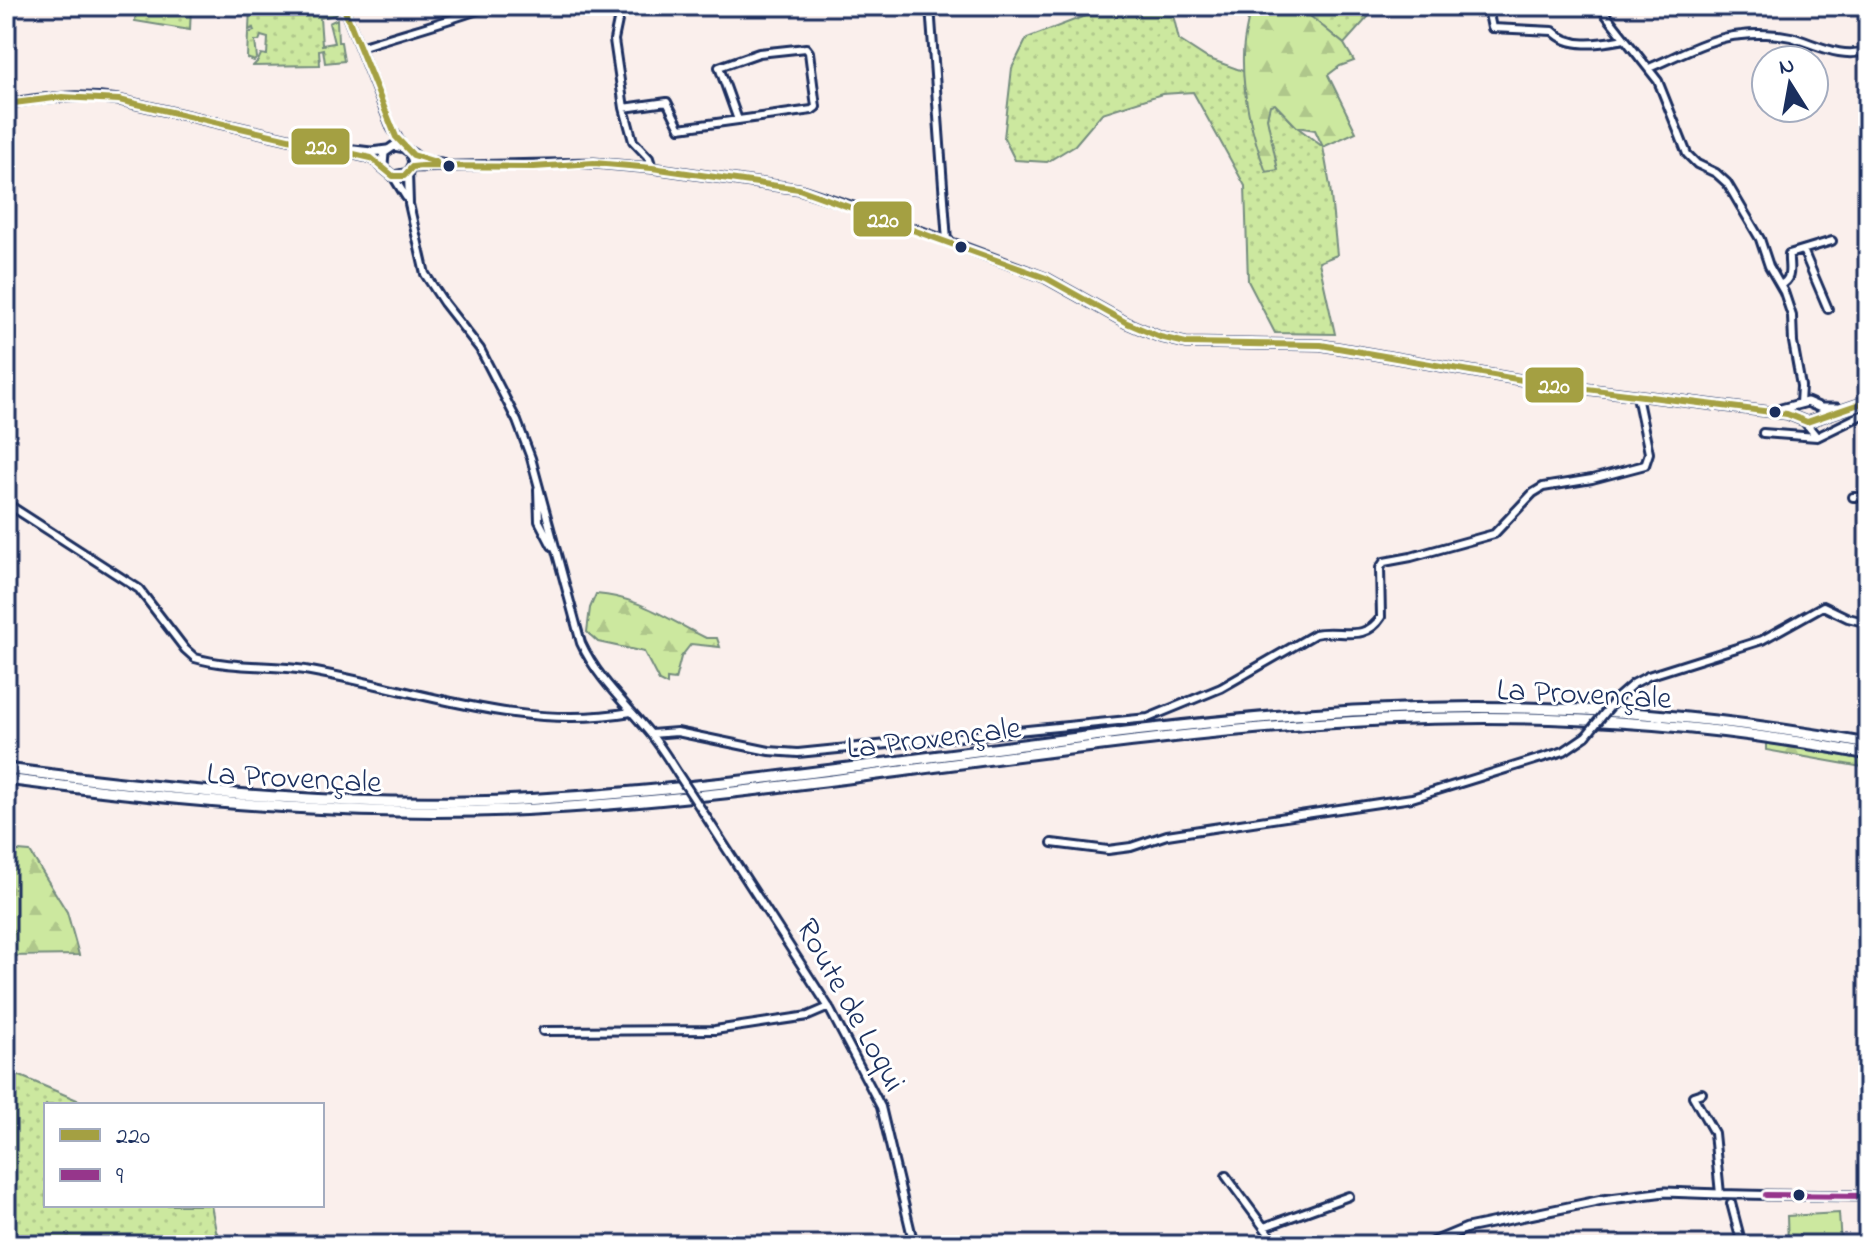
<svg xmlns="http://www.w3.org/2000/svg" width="1874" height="1251" font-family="'Indie Flower',sans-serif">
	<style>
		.grass { fill: url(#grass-dots); stroke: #748c7e; stroke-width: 2 }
		.forest { fill: url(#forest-firs); stroke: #748c7e; stroke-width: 2 }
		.garden { fill: #cce89f; stroke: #748c7e; stroke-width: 2 }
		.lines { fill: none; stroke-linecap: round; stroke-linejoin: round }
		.stream { stroke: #6a92bd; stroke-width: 2 }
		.minor-casing { stroke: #1b2f5e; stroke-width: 12 }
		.major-casing { stroke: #1b2f5e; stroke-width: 13 }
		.highway-casing { stroke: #1b2f5e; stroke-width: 15 }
		.minor { stroke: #fff; stroke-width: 6 }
		.major { stroke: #fff; stroke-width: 7 }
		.highway { stroke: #fff; stroke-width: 9 }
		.minor-bridge-casing { stroke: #1b2f5e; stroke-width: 12; stroke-linecap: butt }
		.minor-bridge { stroke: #fff; stroke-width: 6 }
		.bus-1-casing { stroke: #fff; stroke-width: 12 }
		.bus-2-casing { stroke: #fff; stroke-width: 12 }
		.bus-1 { stroke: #a4a042; stroke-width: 6 }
		.bus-2 { stroke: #96368b; stroke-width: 6 }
		.bus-dot { fill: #1b2f5e; stroke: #fff; stroke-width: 3 }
		.labels { text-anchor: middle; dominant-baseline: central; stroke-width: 6; stroke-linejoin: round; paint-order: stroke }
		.street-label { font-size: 32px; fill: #1b2f5e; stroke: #fff }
		.line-badge { stroke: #fff; stroke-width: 3 }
		.badge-label { font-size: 22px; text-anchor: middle; font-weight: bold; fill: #fff }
	</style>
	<defs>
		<pattern id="grass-dots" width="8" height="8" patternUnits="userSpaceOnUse" patternTransform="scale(2)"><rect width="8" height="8" fill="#cce89f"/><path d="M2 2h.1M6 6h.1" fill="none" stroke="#afc78b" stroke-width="1.8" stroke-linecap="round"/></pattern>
		<pattern id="forest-firs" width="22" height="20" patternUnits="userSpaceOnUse" patternTransform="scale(2)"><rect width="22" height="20" fill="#cce89f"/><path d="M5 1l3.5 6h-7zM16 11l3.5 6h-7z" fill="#afc78b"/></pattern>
	</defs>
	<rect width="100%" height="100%" fill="#faefec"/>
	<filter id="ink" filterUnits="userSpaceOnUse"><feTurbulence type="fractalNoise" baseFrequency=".0125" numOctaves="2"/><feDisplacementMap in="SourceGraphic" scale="16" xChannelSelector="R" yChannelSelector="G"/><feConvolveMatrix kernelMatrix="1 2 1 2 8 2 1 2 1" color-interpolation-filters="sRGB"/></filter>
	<g filter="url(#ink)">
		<path class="grass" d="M137 6H191L190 30 135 21Z
			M250 6H339L336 15 320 18 322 45 334 43 329 23 337 19 338 42H341L344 61 325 63 323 49 319 50 320 65 253 66 258 61 261 54 267 55 268 38 261 36 259 41H255L257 58 254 61 247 58 248 33 254 31 253 28 249 30Z
			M1121 6H1171L1179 40 1207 58 1243 71 1297 127 1323 147 1330 186 1337 255 1319 262 1335 334 1275 333 1248 281 1245 186 1193 92 1162 94 1102 113 1075 145 1047 162 1015 160 1004 138 1012 68 1027 38 1106 8Z
			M1279 6H1378L1344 44 1299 8Z
			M6 1070 89 1105H46V1205H211L216 1231 222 1241 221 1245H6Z"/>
		<path class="forest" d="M1251 6H1298L1344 44 1354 61 1340 66 1328 75 1356 132 1323 147 1315 130 1297 127 1275 104 1270 105 1267 118 1278 170 1266 172C1253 137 1242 94 1243 56 1243 39 1248 22 1251 6Z
			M596 594C640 597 668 620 706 638H717L720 647 691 644 681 657 675 680 667 679V685L659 681 644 652 598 642 587 632 590 608Z
			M1766 743 1868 760V768L1766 750Z
			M6 850 30 852 67 912 79 955 6 956Z"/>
		<path class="garden" d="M1839 1213 1841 1245H1788L1787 1216Z"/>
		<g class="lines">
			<path class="stream" d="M235 1236 237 1245"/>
			<g class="minor-casing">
				<path id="minor" d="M343 6 392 129 404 148
					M621 6 614 40 624 108 633 141 649 158 652 168
					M930 6 947 241
					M1490 6 1488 9 1492 28 1553 31C1571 50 1602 43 1625 39
					M1599 6 1658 81 1687 154 1697 164 1716 173 1727 183 1760 239 1769 266 1784 292 1792 316 1793 342 1801 386 1800 404
					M360 47C403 33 446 22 489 6
					M1649 68C1678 56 1710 37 1742 35 1756 33 1777 34 1791 37 1816 44 1842 60 1868 50
					M624 108 667 102 680 128 812 110 816 107 809 52 806 48 759 53 719 67 738 120
					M408 173 409 204 425 274 444 303 480 349 517 421 531 458 581 643C597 678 625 703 649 732 660 745 669 760 678 774
					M393 176 406 197
					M1803 250 1828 309
					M1780 285C1794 279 1788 266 1789 254L1832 241
					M1804 421 1817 437 1868 412
					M1763 433 1817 437
					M538 489 539 521 552 546
					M1853 497H1868
					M6 503 139 589 185 649 195 658C230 668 269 665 305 670 413 688 519 732 631 712
					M1617 698 1633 684 1648 676 1762 640 1823 606 1848 618 1868 623
					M651 734 677 732 769 751 798 753 1148 718 1221 688 1315 634C1339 628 1364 644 1381 617L1380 568 1384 562 1411 557 1494 534 1533 493 1543 487 1592 479 1645 465 1649 453 1637 396
					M701 809 828 1006 881 1107 914 1245
					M1052 843 1108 850 1131 847 1167 835 1412 798 1564 751 1586 736
					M543 1031 715 1030 808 1016 829 1007
					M1702 1093 1693 1096 1714 1133 1720 1194 1766 1195
					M1226 1176 1277 1245
					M1731 1203 1742 1245
					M1264 1227 1349 1196
					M1759 1245 1772 1244"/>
			</g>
			<g class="major-casing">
				<path id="major" d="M6 104C45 97 80 94 119 100L371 158 393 176 408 173 413 163 411 155
					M354 150 371 152 387 150
					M383 166 384 153 394 146 404 148 422 160 441 163
					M412 167 594 163 652 168 799 189 874 214 1046 278 1127 323 1160 337 1186 343 1321 345 1539 383 1787 414 1807 422 1868 401
					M1781 409 1807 402 1821 408H1837
					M1766 1195 1868 1196
					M1426 1245 1467 1228 1602 1200 1665 1192 1720 1194"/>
			</g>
			<g class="highway-casing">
				<path id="highway" d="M6 769C183 792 361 810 540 799 813 783 1081 727 1353 711 1526 701 1698 712 1868 744
					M6 779C193 803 380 820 568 807 840 789 1109 732 1381 720 1544 712 1708 723 1868 754"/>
			</g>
			<use href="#minor" class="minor"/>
			<use href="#major" class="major"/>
			<use href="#highway" class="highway"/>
			<g class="minor-bridge-casing">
				<path id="minor-bridge" d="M1586 736 1617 698
					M678 774 701 809"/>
			</g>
			<use href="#minor-bridge" class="minor-bridge"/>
			<g class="bus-1-casing">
				<path id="bus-1" d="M343 6 396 137 413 155 436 162
					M6 104 62 97 119 100 371 158 393 176H404L412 167 422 166 534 167 594 163 652 168 799 189 1046 278 1127 323 1160 337 1186 343 1321 345 1539 383 1787 414 1807 422 1868 401"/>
			</g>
			<g class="bus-2-casing">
				<path id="bus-2" d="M1766 1195 1868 1196"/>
			</g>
			<use href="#bus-1" class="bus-1"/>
			<use href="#bus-2" class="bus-2"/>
		</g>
	</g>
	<g class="bus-dot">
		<circle cx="449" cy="166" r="7"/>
		<circle cx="961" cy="247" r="7"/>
		<circle cx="1775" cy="412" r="7"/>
		<circle cx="1799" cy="1195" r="7"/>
	</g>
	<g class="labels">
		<g class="street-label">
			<text transform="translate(1584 696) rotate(3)">La Provençale</text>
			<text transform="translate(934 740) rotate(-7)">La Provençale</text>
			<text transform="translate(294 780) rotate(3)">La Provençale</text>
			<text transform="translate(849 1006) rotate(61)">Route de Loqui</text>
		</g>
	</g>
	<g class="line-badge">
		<rect x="290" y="127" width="61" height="39" rx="8" fill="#a4a042"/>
		<rect x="852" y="200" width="61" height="38" rx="8" fill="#a4a042"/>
		<rect x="1524" y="366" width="61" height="38" rx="8" fill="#a4a042"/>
	</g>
	<g class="badge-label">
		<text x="321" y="154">220</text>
		<text x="883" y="227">220</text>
		<text x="1554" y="393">220</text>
	</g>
	<rect width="1874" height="1251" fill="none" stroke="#fff" stroke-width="32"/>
	<rect x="16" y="16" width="1842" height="1219" fill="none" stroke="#1b2f5e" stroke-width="3" filter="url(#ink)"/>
	<rect x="44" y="1103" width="280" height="104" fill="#ffffff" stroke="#a4acbf" stroke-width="2"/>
	<rect x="60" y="1129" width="40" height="12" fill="#a4a042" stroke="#a4acbf" stroke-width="2"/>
	<text x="116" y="1143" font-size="24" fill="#1b2f5e">220</text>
	<rect x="60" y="1169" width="40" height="12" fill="#96368b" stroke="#a4acbf" stroke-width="2"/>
	<text x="116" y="1183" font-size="24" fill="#1b2f5e">9</text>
	<g transform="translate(1790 84) rotate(349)"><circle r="38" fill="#ffffff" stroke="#a4acbf" stroke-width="2"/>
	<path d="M0-6L14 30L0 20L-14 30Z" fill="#1b2f5e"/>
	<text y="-12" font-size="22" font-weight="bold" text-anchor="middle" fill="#1b2f5e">N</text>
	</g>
</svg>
